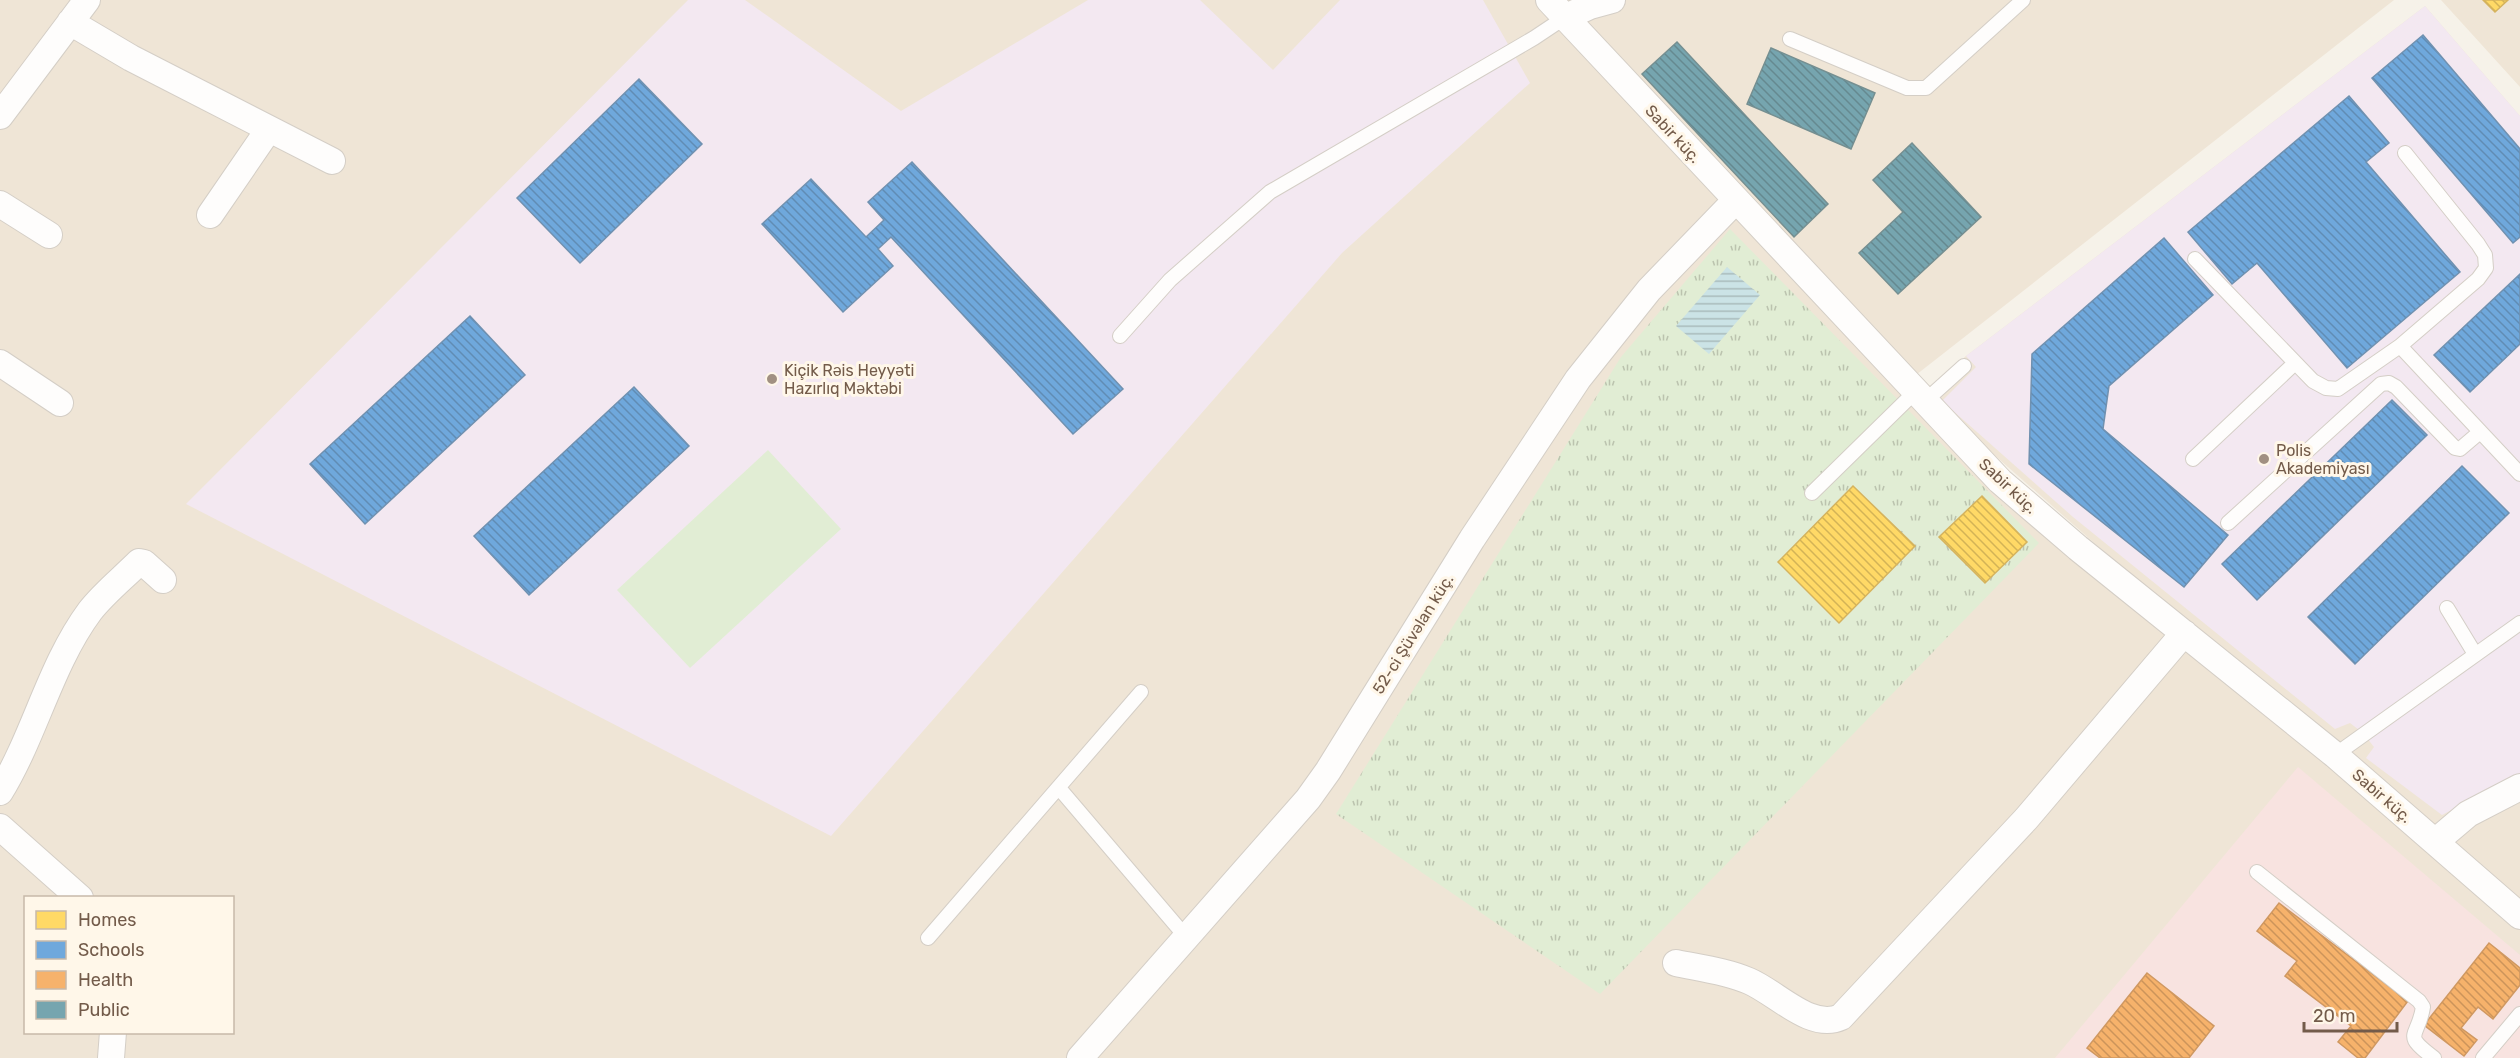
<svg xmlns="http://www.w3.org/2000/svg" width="2520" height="1058" font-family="Rubik,sans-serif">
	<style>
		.residential { fill: #efe5d6; fill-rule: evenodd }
		.education { fill: #f3e8f1 }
		.medical { fill: #f8e3e0 }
		.grass { fill: #e1edd4 }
		.park { fill: url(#park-tufts) }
		.water { fill: url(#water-rules) }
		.homes { fill: url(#homes-back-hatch); stroke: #d5b35e; stroke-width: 1.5 }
		.schools { fill: url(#schools-back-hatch); stroke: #7091b0; stroke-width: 1.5 }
		.health { fill: url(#health-back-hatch); stroke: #cf9861; stroke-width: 1.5 }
		.public { fill: url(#public-back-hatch); stroke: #758f91; stroke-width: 1.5 }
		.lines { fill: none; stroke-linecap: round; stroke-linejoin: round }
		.service-casing { stroke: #d4cec6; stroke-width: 16 }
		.minor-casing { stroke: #d4cec6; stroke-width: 28 }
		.service { stroke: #fefdfc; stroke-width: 14 }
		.minor { stroke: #fefdfc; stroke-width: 26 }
		.poi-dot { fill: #a19082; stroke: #fff7e9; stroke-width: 2 }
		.labels { text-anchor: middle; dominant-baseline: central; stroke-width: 6; stroke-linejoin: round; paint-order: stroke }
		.street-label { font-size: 16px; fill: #735b4a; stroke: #fff7e9 }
		.poi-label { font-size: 16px; fill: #735b4a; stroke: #fff7e9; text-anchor: start }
	</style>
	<defs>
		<pattern id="park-tufts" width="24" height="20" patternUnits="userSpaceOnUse" patternTransform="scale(1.5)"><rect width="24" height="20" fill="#e1edd4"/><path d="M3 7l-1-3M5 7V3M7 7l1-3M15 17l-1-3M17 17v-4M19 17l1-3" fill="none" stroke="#bbc3ae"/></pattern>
		<pattern id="water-rules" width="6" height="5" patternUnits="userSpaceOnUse" patternTransform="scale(1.5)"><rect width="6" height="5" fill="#cbe3e6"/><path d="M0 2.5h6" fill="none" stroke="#a9bbbc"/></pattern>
		<pattern id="homes-back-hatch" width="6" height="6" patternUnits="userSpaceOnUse" patternTransform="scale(1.5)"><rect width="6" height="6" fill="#ffd966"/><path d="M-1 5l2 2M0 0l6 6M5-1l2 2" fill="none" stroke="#d3b356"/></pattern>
		<pattern id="schools-back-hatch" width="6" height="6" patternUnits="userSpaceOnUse" patternTransform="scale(1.5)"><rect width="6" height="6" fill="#6fa8dc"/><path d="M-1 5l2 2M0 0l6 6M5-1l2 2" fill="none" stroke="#608cb4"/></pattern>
		<pattern id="health-back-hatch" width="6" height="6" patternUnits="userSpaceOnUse" patternTransform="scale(1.5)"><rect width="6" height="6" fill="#f6b26b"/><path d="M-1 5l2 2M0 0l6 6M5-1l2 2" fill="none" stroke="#cc945a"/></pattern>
		<pattern id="public-back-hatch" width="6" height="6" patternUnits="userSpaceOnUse" patternTransform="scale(1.5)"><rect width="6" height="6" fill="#76a5af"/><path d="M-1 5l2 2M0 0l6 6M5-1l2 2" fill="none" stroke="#658990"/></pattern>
	</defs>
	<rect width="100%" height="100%" fill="#f6f2e9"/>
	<path class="residential" d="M0 0H2394L1907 382 2402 814 1924 393 1966 356 2425 6 2520 116V1058H0ZM26 898H232V1032H26Z
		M2441 0H2520V87Z"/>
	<path class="education" d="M688 0H745L901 111 1088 0H1200L1273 70 1340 0H1483L1530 83 1342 253 831 836 186 504Z
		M2425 6 2520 116V774L2442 815 2366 758 2374 747 2363 733 2350 723 2335 729 2073 517 1942 401 1976 367 1966 356Z"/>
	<path class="medical" d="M2298 767 2520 955V1058H2055Z"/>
	<path class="grass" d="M768 450 841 529 690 668 617 590Z"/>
	<path class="park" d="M1730 229 2039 543 1600 994 1336 814 1621 357Z"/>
	<path class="water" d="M1727 267 1760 295 1709 354 1676 326Z"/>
	<path class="homes" d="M2483 0H2508L2495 12Z
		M1853 486 1915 546 1839 623 1778 562Z
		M1982 496 2027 542 1985 583 1939 537Z"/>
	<path class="schools" d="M2423 35 2520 149V237L2513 243 2372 78Z
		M639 79 702 144 580 263 517 198Z
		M2349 96 2389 143 2366 162 2460 272 2347 368 2257 263 2232 284 2188 232Z
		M912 162 1123 389 1073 434 891 237 878 249 893 266 843 312 762 224 811 179 866 237 884 220 868 202Z
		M2164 238 2213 295 2109 386 2103 429 2228 535 2184 587 2029 464 2032 354Z
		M2520 274V344L2470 392 2434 355Z
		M470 316 525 375 365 524 310 464Z
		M634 387 689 446 529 595 474 536Z
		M2392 400 2427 435 2257 600 2222 564Z
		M2462 466 2509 513 2355 664 2308 617Z"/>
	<path class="health" d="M2279 903 2408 1001 2365 1058H2358L2338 1042 2351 1026 2285 976 2297 961 2257 931Z
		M2489 943 2520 968V985L2493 1019 2478 1007 2461 1028 2477 1040 2464 1056 2424 1025Z
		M2147 973 2214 1026 2189 1058H2100L2087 1048Z"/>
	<path class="public" d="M1677 42 1828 204 1794 237 1642 74Z
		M1771 48 1875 93 1851 149 1747 104Z
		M1912 143 1981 217 1898 294 1859 253 1903 212 1873 180Z"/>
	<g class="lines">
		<g class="service-casing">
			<path id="service" d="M1790 39 1907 88H1926L2023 0
				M2405 153 2478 244 2485 255 2486 268 2478 279 2400 346 2520 474
				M2195 259 2313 381 2326 388 2338 389 2400 346
				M1120 336 1170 280 1270 192 1534 38 1564 18
				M1924 402 1964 366
				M2193 459 2295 363
				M1812 493 1915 392
				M2228 523 2381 384 2389 383 2396 387 2455 448 2460 449 2480 432
				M2447 608 2475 654
				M2335 755 2520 623
				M1059 788 1186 937
				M2257 872 2419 1001 2423 1007C2418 1039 2401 1033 2434 1058
				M928 938 1141 692
				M2483 1058 2520 1014"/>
		</g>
		<g class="minor-casing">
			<path id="minor" d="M1549 0 2000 481 2078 548 2335 755 2520 916
				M1564 18 1590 6 1612 0
				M70 22 131 58 332 161
				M0 116 87 0
				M0 204 49 235
				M210 215 269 129
				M0 363 60 403
				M0 792C35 735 50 665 90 611 104 593 123 578 139 562L144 563 163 580
				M0 827 80 898
				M2435 842 2468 814 2520 787
				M1676 963C1700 968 1726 971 1749 981 1777 993 1811 1031 1841 1017L2026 819 2184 633
				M111 1058 113 1032
				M1080 1058 1308 799 1328 771 1472 539 1578 379 1649 290 1735 201"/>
		</g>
		<use href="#service" class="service"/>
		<use href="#minor" class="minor"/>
	</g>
	<g class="poi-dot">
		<circle cx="772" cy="379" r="6"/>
		<circle cx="2264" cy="459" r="6"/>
	</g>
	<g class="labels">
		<g class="street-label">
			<text transform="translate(1673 134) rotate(47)">Sabir küç.</text>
			<text transform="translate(2008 486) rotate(43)">Sabir küç.</text>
			<text transform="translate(1413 634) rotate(-58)">52-ci Şüvəlan küç.</text>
			<text transform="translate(2382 796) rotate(41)">Sabir küç.</text>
		</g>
		<g class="poi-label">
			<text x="784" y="370">Kiçik Rəis Heyyəti<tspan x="784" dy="18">Hazırlıq Məktəbi</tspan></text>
			<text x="2276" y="450">Polis<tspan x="2276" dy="18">Akademiyası</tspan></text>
		</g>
	</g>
	<rect x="24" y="896" width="210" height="138" fill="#fff7e9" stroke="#c7b9a9" stroke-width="1.5"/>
	<rect x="36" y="911" width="30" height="18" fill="#ffd966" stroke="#c7b9a9" stroke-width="1.5"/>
	<text x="78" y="926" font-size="18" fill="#735b4a">Homes</text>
	<rect x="36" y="941" width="30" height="18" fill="#6fa8dc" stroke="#c7b9a9" stroke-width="1.5"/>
	<text x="78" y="956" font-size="18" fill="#735b4a">Schools</text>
	<rect x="36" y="971" width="30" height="18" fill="#f6b26b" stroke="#c7b9a9" stroke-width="1.5"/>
	<text x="78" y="986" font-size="18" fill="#735b4a">Health</text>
	<rect x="36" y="1001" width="30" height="18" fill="#76a5af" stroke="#c7b9a9" stroke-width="1.5"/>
	<text x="78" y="1016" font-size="18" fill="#735b4a">Public</text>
	<path d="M2304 1022v9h93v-9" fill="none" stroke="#735b4a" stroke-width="3"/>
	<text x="2313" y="1022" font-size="18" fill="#735b4a" stroke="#fff7e9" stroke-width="4.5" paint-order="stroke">20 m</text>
</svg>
